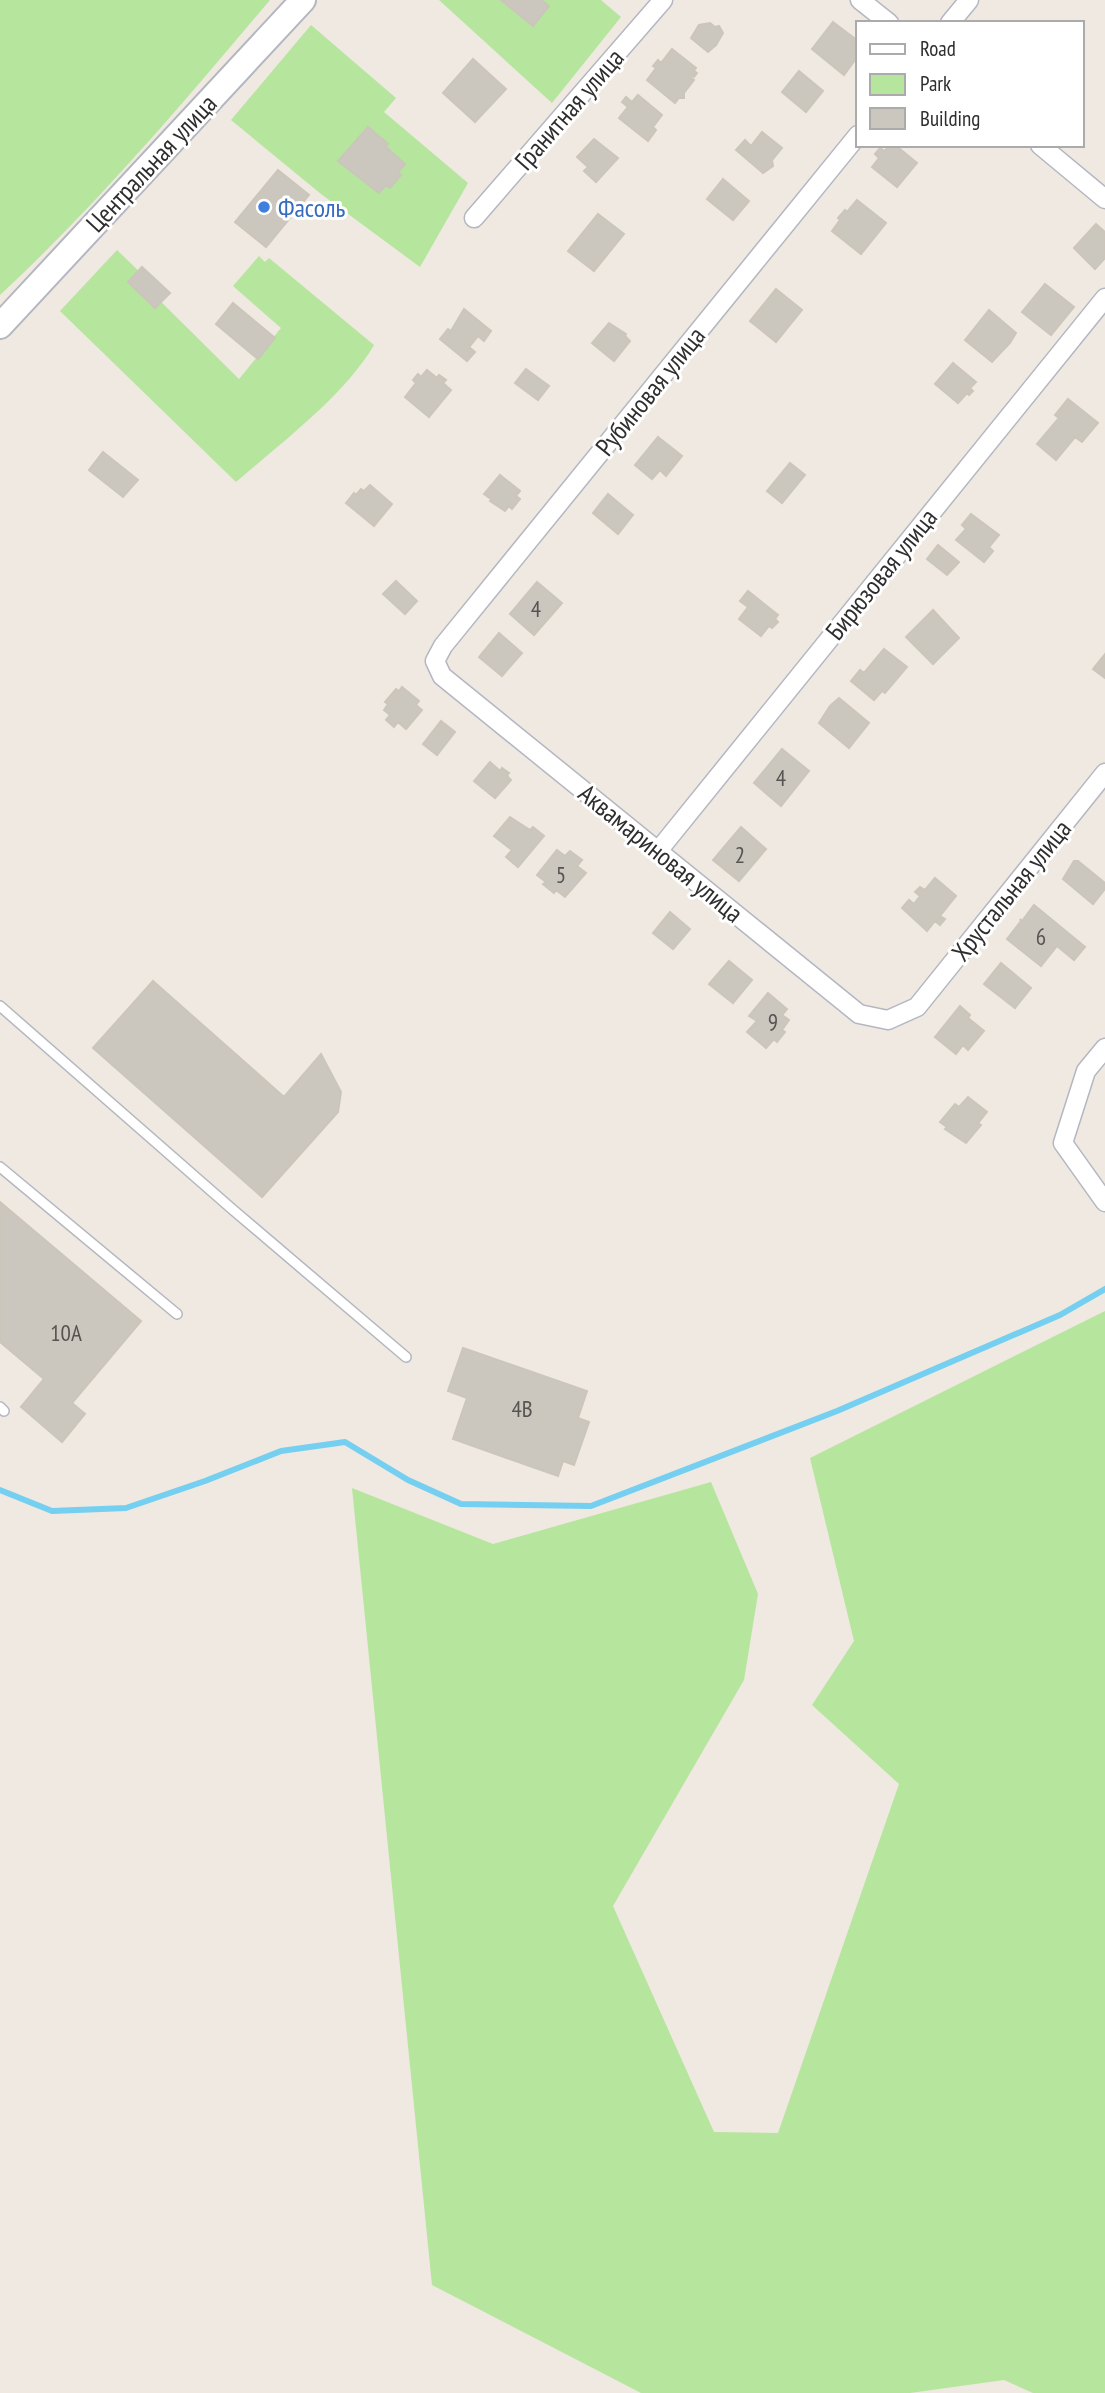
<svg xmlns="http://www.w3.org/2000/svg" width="1105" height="2393" font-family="'PT Sans Narrow',sans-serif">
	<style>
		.green { fill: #b6e59e }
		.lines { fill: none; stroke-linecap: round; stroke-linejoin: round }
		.stream { stroke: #75cff0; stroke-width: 6 }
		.building { fill: #cbc7bf; stroke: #cbc5ba; stroke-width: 2 }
		.lane-casing { stroke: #b4b7c1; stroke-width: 12 }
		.street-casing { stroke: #b4b7c1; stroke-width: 21 }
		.secondary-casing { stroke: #b4b7c1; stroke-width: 28 }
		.lane { stroke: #fff; stroke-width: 9 }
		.street { stroke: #fff; stroke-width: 18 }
		.secondary { stroke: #fff; stroke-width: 24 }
		.shop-dot { fill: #3f7fe0; stroke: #fff; stroke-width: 2.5 }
		.labels { text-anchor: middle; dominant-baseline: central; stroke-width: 6; stroke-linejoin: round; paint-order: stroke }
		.number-label { font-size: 23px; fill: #555452 }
		.street-label { font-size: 26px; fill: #2e2e2e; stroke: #fff }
		.shop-label { font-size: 26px; fill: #366cbe; stroke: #fff; text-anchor: start }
	</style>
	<rect width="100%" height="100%" fill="#efe9e1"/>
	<path class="green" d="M0 0H270C184 102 98 204 0 295Z
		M439 0H601L621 17 552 103Z
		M311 25 396 98 384 112 468 183 420 267 321 194 231 120Z
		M117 250 144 276 140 281 239 379 281 328 233 286 259 256 265 262 269 258 374 345C345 395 280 444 236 482L60 311Z
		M1105 1311V2393H1033L1004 2380 910 2393H641L432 2285 352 1488 493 1544 711 1482 758 1594 744 1680 613 1906 714 2132 778 2133 899 1784 812 1705 854 1641 810 1458Z"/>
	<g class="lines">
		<path class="stream" d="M0 1490 52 1511 126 1508 205 1481 281 1451 345 1442 408 1480 461 1504 591 1506 837 1411 1060 1315 1105 1289"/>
	</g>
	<path class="building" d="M501 0H541L549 6 533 26Z
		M833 22 858 41V56L844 75 812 49Z
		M710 23 715 27 719 26 723 33 716 45 708 52 691 38 699 25Z
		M672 49 696 68 694 71 697 73 694 77 691 75 690 77 694 80 684 93V98H679L675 103 647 80 656 68 653 66 658 60 661 63Z
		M473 59 506 89 475 122 443 93Z
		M799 71 823 91 806 112 782 92Z
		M638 95 662 115 653 127 656 130 648 141 619 118 628 107 622 102 626 97 632 102Z
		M368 127 388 144 385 146 405 164 398 172 401 175 390 188 386 185 379 193 338 161Z
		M762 132 782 148 772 160 773 166 763 173 736 150 745 140 751 146Z
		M594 139 618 158 596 182 584 171 588 167 577 157Z
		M889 145H895L917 163 897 187 872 167 879 158 875 154 880 148 885 151Z
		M278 170 309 195 266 247 235 222Z
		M723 179 749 201 733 220 707 199Z
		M857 200 886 223 861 254 832 231 840 220 838 218 845 210 847 212Z
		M598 214 624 234 594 271 568 251Z
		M1096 224 1105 232V258L1095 269 1074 248Z
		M142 267 170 293 155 308 128 282Z
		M1045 284 1074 307 1051 335 1022 312Z
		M776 289 802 310 776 342 750 321Z
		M233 303 275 338 258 359 216 324Z
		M464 309 491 331 484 341 478 336 469 347 475 352 467 361 440 339 448 329 451 331Z
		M989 310 1016 333 1010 343 992 362 965 340Z
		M609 323 626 334 625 336 630 341 614 361 592 343Z
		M953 363 976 382 970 388 973 391 969 395 967 393 958 403 935 384Z
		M526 369 549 386 538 400 515 383Z
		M427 370 437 378 439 375 446 380 443 383 451 390 429 417 405 397 416 383 413 380 418 374 421 377Z
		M1068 399 1098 423 1082 442 1075 437 1056 460 1037 444 1059 418 1055 415Z
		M658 437 682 456 666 476 660 470 652 479 635 465Z
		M103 452 138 480 123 497 89 470Z
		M790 463 805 475 782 503 767 491Z
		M500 475 520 491 516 496 520 499 512 509 509 506 505 511 490 501 491 499 484 494Z
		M370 485 392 504 374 526 346 503 354 493 356 495 361 489 364 491Z
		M608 494 633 515 618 534 593 513Z
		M971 514 999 535 989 547 993 551 984 562 956 540 966 529 962 525Z
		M938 545 959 562 947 575 927 559Z
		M396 581 417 601 405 614 383 594Z
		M537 582 562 603 534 635 510 614Z
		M748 591 778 615 775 619 778 622 772 628 769 626 761 636 739 619 748 607 740 601Z
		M933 610 959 638 933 664 906 637Z
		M499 633 522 653 502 676 479 657Z
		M884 649 907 667 885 693 882 691 874 700 851 681 860 670 864 673Z
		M1105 654V678L1093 669Z
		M402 687 419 701 416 705 422 710 406 729 398 722 394 727 386 720 390 715 384 710 388 704 385 702 396 689 399 691Z
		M839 698 869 723 849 748 819 723 830 706Z
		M441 721 455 732 437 755 423 744Z
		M782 749 809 771 781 806 754 783Z
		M490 762 500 771 502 768 509 773 507 776 511 780 495 798 474 781Z
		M510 817 530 830 533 827 544 836 518 867 506 857 512 850 494 836Z
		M741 827 766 849 739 881 713 860Z
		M557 850 565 856 570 851 582 860 577 866 586 873 565 897 556 890 554 893 543 884 546 882 537 875Z
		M1074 861H1078L1105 883V889L1093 904 1063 879Z
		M935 878 956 896 940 916 945 919 940 925 935 921 927 931 902 908 909 900 914 904 920 896 915 892 920 887 925 890Z
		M1034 905 1085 947 1074 960 1057 946 1041 966 1007 939 1021 921 1020 919 1022 921Z
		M670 912 690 929 673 949 653 933Z
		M729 961 752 980 733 1003 709 984Z
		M1001 963 1031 988 1015 1008 984 984Z
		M153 981 284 1097 321 1054 341 1092 338 1112 262 1197 93 1048Z
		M768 993 787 1009 782 1015 789 1020 782 1030 785 1032 777 1042 774 1039 766 1048 747 1032 757 1021 749 1016Z
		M960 1006 970 1015 968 1018 984 1031 968 1050 963 1045 956 1054 935 1037Z
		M968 1097 987 1112 978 1123 981 1125 966 1143 945 1129 947 1127 940 1122 955 1104 959 1107Z
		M0 1202 141 1321 72 1403 85 1414 62 1442 21 1407 44 1379 0 1342Z
		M463 1348 587 1391 578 1418 589 1422 574 1465 563 1461 558 1476 453 1439 467 1398 448 1391Z"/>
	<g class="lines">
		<g class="lane-casing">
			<path id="lane" d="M0 1006 232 1209 406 1357
				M0 1167 177 1314
				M0 1407 4 1411"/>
		</g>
		<g class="street-casing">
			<path id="street" d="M860 0 889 23
				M950 23 969 0
				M858 135 443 646 435 661 442 676 859 1014 888 1020 917 1007 1105 773
				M1040 145 1105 199
				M474 218 663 0
				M658 851 1105 298
				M1105 1048 1086 1071 1063 1143 1105 1202"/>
		</g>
		<g class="secondary-casing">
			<path id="secondary" d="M0 326 303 0"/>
		</g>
		<use href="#lane" class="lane"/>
		<use href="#street" class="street"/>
		<use href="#secondary" class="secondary"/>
	</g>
	<circle class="shop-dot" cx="264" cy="207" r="7"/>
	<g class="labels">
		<g class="number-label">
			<text x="536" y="608">4</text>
			<text x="781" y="777">4</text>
			<text x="740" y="854">2</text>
			<text x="561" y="874">5</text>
			<text x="1041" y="936">6</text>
			<text x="773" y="1021">9</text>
			<text x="66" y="1332">10А</text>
			<text x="522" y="1408">4В</text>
		</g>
		<g class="street-label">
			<text transform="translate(569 109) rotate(-49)">Гранитная улица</text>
			<text transform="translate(151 163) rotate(-47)">Центральная улица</text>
			<text transform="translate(650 391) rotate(-51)">Рубиновая улица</text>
			<text transform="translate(881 574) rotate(-51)">Бирюзовая улица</text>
			<text transform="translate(661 853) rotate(39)">Аквамариновая улица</text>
			<text transform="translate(1011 890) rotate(-51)">Хрустальная улица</text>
		</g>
		<g class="shop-label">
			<text x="278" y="207">Фасоль</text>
		</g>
	</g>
	<rect x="856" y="21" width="228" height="126" fill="#ffffff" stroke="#ababab" stroke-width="2"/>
	<rect x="870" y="44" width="35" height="10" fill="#ffffff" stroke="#ababab" stroke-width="2"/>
	<text x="920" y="56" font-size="21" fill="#2e2e2e">Road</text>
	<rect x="870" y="74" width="35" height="21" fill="#b6e59e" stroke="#ababab" stroke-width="2"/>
	<text x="920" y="91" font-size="21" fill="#2e2e2e">Park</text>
	<rect x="870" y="108" width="35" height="21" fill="#cbc7bf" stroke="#ababab" stroke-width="2"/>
	<text x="920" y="126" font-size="21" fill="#2e2e2e">Building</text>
</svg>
